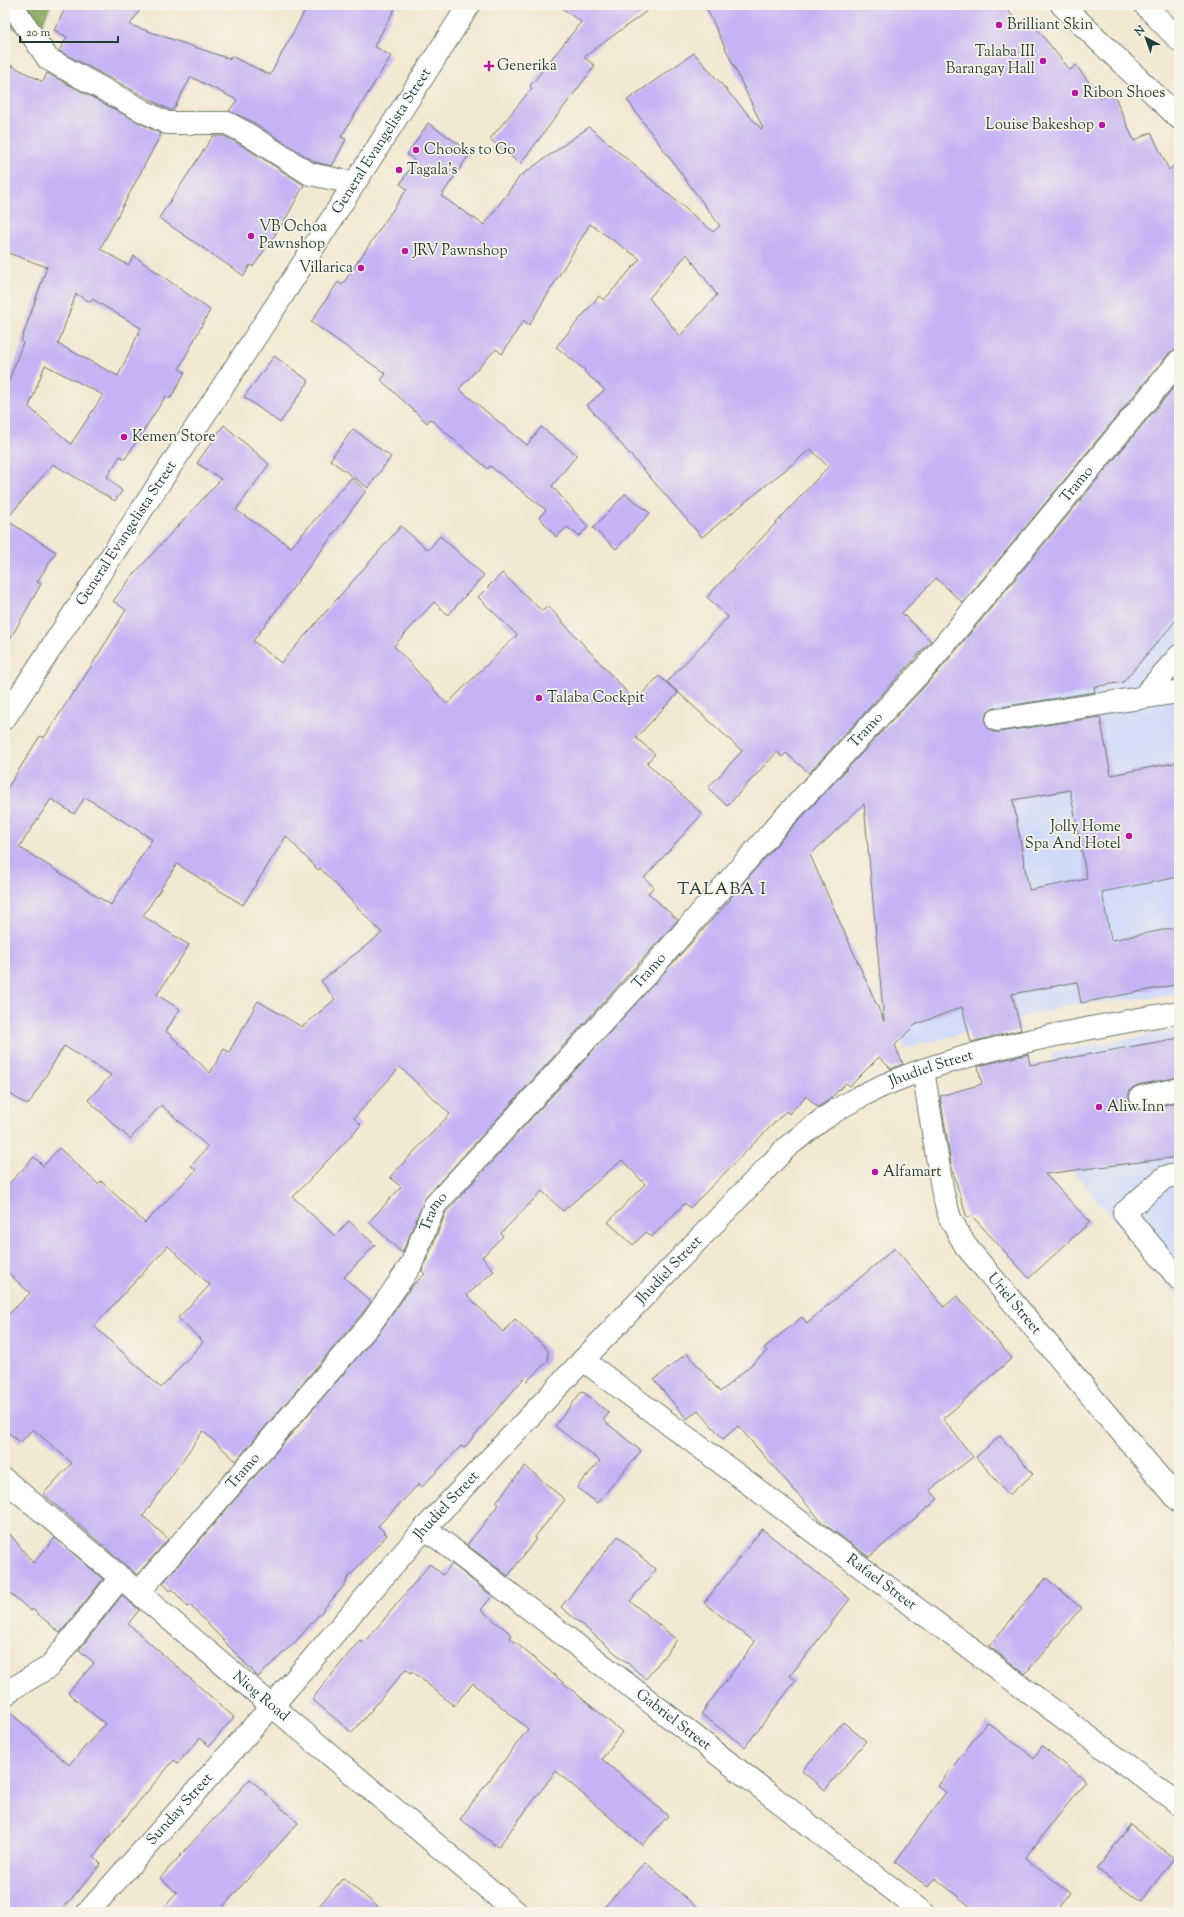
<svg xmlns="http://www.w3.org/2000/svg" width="1184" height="1917" font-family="'Sorts Mill Goudy',serif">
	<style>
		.built { fill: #cfdafa }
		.forest { fill: #86a65a; stroke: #527247 }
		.building { fill: #c5b3f4; fill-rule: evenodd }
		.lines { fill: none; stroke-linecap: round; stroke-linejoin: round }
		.minor-casing { stroke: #69796b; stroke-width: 24 }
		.major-casing { stroke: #69796b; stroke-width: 24 }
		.highway-casing { stroke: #69796b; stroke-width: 24 }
		.minor { stroke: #fff; stroke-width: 22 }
		.major { stroke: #fff; stroke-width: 22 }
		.highway { stroke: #fff; stroke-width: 22 }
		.poi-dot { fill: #b5179e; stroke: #f7f3e8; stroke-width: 1.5 }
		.labels { text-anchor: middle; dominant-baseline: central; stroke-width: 3.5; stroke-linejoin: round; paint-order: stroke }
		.poi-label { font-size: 15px; fill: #1f3d34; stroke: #f7f3e8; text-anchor: start }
		.street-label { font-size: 15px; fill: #1f3d34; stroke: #f7f3e8 }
		.quarter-label { font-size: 17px; letter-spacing: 1px; fill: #1f3d34; stroke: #f7f3e8 }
	</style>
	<rect width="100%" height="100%" fill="#f7f3e8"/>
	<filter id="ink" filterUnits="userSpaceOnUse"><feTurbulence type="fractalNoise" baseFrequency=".025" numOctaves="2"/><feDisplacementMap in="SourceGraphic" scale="8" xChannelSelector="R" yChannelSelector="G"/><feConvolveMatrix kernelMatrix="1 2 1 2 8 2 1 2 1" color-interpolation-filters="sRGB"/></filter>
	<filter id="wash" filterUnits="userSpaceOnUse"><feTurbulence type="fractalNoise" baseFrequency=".012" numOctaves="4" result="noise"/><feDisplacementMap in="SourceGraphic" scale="16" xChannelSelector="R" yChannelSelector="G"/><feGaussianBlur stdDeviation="0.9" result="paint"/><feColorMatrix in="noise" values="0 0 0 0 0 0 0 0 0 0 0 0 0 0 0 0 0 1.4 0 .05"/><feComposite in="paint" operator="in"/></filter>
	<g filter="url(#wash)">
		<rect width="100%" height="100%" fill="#f3e8d2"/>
		<path class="built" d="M1179 485V993L1151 998 1073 1004 904 1049 875 929 868 854Z
			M1179 1030V1298L1072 1170 1051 1053Z"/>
		<path class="forest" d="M5 5H51L35 39 5 24Z"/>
		<g id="blocks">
			<path class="building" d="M67 5H143L130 25 230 59 231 56 270 75 308 5H397L374 46 391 56 341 137 346 139 332 166 315 162 251 121 229 111 237 100 191 77 173 110H170L59 51 67 37 54 30Z
				M558 5H655L584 57 595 66 520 164 490 139 532 88 530 86 581 22Z
				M705 5H1003L1021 26 1029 19 1070 70 1076 65 1101 98 1113 92 1134 141 1151 132 1169 170 1179 160V349L1169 353 963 603 936 578 902 613 931 641 809 773 786 753 782 757 777 752 727 806 708 788 742 751 667 682 728 617 707 597 828 467 811 449 702 537 587 405 605 390 584 371 585 370 556 347 599 296 604 300 640 259 590 224 529 325 524 320 502 354 496 349 459 389 527 445 541 427 577 455 552 486 588 527 579 536 567 527 556 537 539 517 546 510 490 466 488 469 430 419 427 423 381 380 386 374 311 322 338 282 342 285 407 189 400 184 415 161 407 155 428 123 471 152 441 196 484 225 520 176 589 127 713 232 720 226 627 100 694 53 761 129 763 128ZM687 254 717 295 680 336 649 298Z
				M5 62 43 82 47 73 161 134 100 249 128 265 134 256 210 310 179 369 185 372 171 398 166 396 125 459 120 456 107 477 122 491 115 501 53 464 6 520 56 552 37 582 41 584 5 648V384L7 386 23 342 21 341 47 267 5 252ZM76 294 91 302 92 299 141 328 118 376 58 344ZM45 365 103 395 71 444 29 407Z
				M213 136H224L238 143 304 185 285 220 253 267 250 265 244 276 159 218Z
				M274 356 309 381 280 423 244 397Z
				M1179 381V617L1123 682 1094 687 1095 692 995 708 989 711 986 715 985 722 988 728 993 732H999L1100 717 1111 775 1179 762V877L1102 892 1111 940 1179 927V984L1081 1003 1077 982 1012 994 1021 1030 971 1042 962 1007 915 1025 895 1045 903 1064 891 1069 879 1057 850 1086 846 1083 829 1100 818 1107 806 1096 789 1114 786 1111 690 1208 685 1203 652 1237 646 1232 633 1245 608 1222 645 1184 622 1160 563 1211 542 1191 501 1233 503 1236 482 1257 494 1271 467 1295 503 1332 515 1319 548 1350V1361L527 1381 524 1378 464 1448 461 1446 422 1487 419 1484 378 1526 387 1535 346 1580 347 1582 298 1639 258 1677 190 1605 188 1607 172 1589 170 1591 163 1583 381 1330 412 1286 425 1274 422 1271 446 1212 731 899 730 898 786 834 938 672ZM1070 790 1087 879 1029 890 1013 800ZM864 804 884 1021 810 855Z
				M224 425 269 464 236 510 291 547 351 478 366 491 253 641 281 663 401 526 428 550 440 536 484 575 448 615 434 602 394 646 447 704 517 635 478 597 502 573 542 611 548 606 635 701 659 676 678 693 636 738 655 754 647 763 702 814 644 878 654 887 648 893 678 920 426 1197 402 1253 369 1222 401 1187 390 1177 450 1114 400 1067 354 1118 361 1125 293 1197 335 1236 349 1221 375 1245 344 1277 371 1302 362 1314 236 1461 203 1431 143 1516 168 1539 137 1575 43 1494 72 1463 33 1429 20 1443 5 1429V1318L30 1293 5 1270V1188L34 1157 43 1166 59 1148 98 1184 101 1181 145 1223 196 1170 191 1166 208 1147 161 1105 130 1139 88 1100 111 1075 64 1046 28 1105 5 1091V792L40 736 44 738 74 691 75 692 126 610 113 601 133 575 221 479 197 463ZM85 797 152 839 111 905 19 847 51 799 74 814ZM286 836 318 870 320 868 382 933 321 981 335 999 302 1027 258 1001 229 1052 224 1049 210 1073 166 1031 180 1009 157 995 189 945 143 916 177 864 243 905ZM168 1246 210 1285 178 1318 203 1342 161 1388 94 1326Z
				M353 429 391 457 368 488 330 460Z
				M625 494 650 513 616 549 593 528Z
				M1179 1038V1077L1138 1085 1132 1088 1129 1093V1099L1132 1106 1137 1109H1143L1179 1102V1157L1045 1174 1090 1222 1029 1278 972 1216 967 1218 952 1169 940 1096 982 1084 978 1066 1008 1059 1028 1054 1030 1065Z
				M895 1248 944 1307 957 1296 1012 1358 943 1419 973 1457 930 1490 938 1499 869 1557 823 1523 738 1426 723 1439 698 1410 687 1419 654 1380 687 1353 720 1392 767 1351 764 1348 802 1317 807 1323Z
				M582 1391 609 1413 603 1420 641 1451 597 1503 577 1487 600 1461 555 1426Z
				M1000 1436 1033 1474 1009 1495 976 1457Z
				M525 1466 565 1500 534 1538 536 1539 508 1576 467 1545 499 1504 496 1502Z
				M5 1528 33 1563 55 1538 103 1579 60 1633 32 1609 31 1611 5 1589Z
				M762 1529 850 1599 790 1676 796 1680 745 1747 701 1714 755 1642 704 1603Z
				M618 1536 656 1570 630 1601 677 1640 646 1679 561 1607Z
				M430 1564 443 1575 452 1564 492 1596 481 1610 512 1635 510 1638 622 1732 602 1759 668 1816 642 1845 556 1771 498 1847 460 1819 528 1729 473 1683 454 1706 412 1671 411 1673 406 1669 352 1733 312 1699 360 1640 363 1643 381 1623Z
				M1046 1578 1081 1608 1025 1674 989 1646Z
				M122 1595 139 1610 128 1624 234 1717 209 1746 200 1738 178 1763 174 1760 109 1837 94 1857 101 1864 60 1912H5V1708L69 1765 105 1724 68 1693 94 1663 79 1650Z
				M843 1722 866 1741 825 1790 802 1771Z
				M987 1722 1034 1758 1042 1746 1086 1781 1025 1858 1070 1893 1055 1912H977L935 1878 928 1887 895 1862 946 1792 938 1786Z
				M250 1779 298 1823 218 1912H160L177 1893 160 1878Z
				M1130 1825 1174 1858 1141 1902 1097 1869Z
				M645 1862 702 1912H600Z
				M343 1878 384 1912H314Z"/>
		</g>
	</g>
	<g filter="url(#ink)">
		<use href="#blocks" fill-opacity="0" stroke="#69796b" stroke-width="1"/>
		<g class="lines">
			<g class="minor-casing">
				<g id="minor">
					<path d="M12 5 48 59 143 111 167 123H227L244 132 310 174 354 183"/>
					<path d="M1143 697 1179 656"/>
					<path d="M997 720 1179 692"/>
					<path id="s1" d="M923 1070 943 1194 950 1218 965 1245 1179 1501"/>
					<path d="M1141 1097 1179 1089"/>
					<path d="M1179 1175 1165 1177 1124 1213 1179 1279"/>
					<path id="s2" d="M583 1360 1179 1804"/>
					<path id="s3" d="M5 1480 516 1912"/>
					<path id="s4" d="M425 1528 922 1912"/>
					<path id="s5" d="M138 1593 372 1322 411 1265 435 1205 654 966 782 820 929 663 1179 361"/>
					<path d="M5 1695 10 1690 49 1667 120 1578"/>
					<path id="s6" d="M88 1912 272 1706 425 1528 583 1360 786 1148C807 1131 828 1114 852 1101 882 1084 915 1072 948 1062 1023 1039 1101 1026 1179 1012"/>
				</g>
			</g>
			<g class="major-casing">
				<g id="major">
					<path id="s7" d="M5 718 277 304 469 5"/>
				</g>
			</g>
			<g class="highway-casing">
				<path id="highway" d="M1062 5 1179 118
					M1145 5 1179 40"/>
			</g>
			<use href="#minor" class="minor"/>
			<use href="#major" class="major"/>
			<use href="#highway" class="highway"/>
		</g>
	</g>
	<g class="poi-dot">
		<circle cx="999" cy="25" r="4"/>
		<circle cx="1043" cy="61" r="4"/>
		<path d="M487 60h4v4h4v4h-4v4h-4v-4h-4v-4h4z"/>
		<circle cx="1075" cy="93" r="4"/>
		<circle cx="1102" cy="125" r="4"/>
		<circle cx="416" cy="150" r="4"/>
		<circle cx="399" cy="170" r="4"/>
		<circle cx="251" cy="236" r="4"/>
		<circle cx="405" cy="251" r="4"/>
		<circle cx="361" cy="268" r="4"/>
		<circle cx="124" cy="437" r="4"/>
		<circle cx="539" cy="698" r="4"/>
		<circle cx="1129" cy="836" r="4"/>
		<circle cx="1099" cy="1107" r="4"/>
		<circle cx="875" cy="1172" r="4"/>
	</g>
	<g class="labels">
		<g class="poi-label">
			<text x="1007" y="25">Brilliant Skin</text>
			<text x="1035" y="52" text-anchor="end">Talaba III<tspan x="1035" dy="17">Barangay Hall</tspan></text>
			<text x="497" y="66">Generika</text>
			<text x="1083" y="93">Ribon Shoes</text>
			<text x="1094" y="125" text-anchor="end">Louise Bakeshop</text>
			<text x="424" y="150">Chooks to Go</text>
			<text x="407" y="170">Tagala's</text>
			<text x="259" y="227">VB Ochoa<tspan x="259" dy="17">Pawnshop</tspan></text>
			<text x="413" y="251">JRV Pawnshop</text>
			<text x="353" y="268" text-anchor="end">Villarica</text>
			<text x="132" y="437">Kemen Store</text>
			<text x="547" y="698">Talaba Cockpit</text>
			<text x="1121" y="827" text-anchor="end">Jolly Home<tspan x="1121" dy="17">Spa And Hotel</tspan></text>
			<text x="1107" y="1107">Aliw Inn</text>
			<text x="883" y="1172">Alfamart</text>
		</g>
		<g class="street-label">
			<text stroke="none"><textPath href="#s7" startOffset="689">General Evangelista Street</textPath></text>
			<text stroke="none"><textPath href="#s5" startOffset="1457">Tramo</textPath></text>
			<text stroke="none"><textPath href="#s7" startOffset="221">General Evangelista Street</textPath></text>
			<text stroke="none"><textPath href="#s5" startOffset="1133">Tramo</textPath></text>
			<text stroke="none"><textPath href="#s5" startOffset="809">Tramo</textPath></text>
			<text stroke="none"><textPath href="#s6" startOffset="1202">Jhudiel Street</textPath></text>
			<text stroke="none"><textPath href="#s5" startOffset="485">Tramo</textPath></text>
			<text stroke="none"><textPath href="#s6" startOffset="866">Jhudiel Street</textPath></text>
			<text stroke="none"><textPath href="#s1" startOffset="258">Uriel Street</textPath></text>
			<text stroke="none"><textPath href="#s5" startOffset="161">Tramo</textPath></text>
			<text stroke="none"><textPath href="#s6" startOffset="542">Jhudiel Street</textPath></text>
			<text stroke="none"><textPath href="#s2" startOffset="372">Rafael Street</textPath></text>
			<text stroke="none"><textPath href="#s3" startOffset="335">Niog Road</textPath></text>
			<text stroke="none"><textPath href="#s4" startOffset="314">Gabriel Street</textPath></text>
			<text stroke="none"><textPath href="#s6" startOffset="138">Sunday Street</textPath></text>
		</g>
		<g class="quarter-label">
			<text x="722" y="890">TALABA I</text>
		</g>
	</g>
	<rect width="1184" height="1917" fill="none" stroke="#f7f3e8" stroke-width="20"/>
	<g transform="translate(1146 38) rotate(319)" stroke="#f7f3e8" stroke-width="3" paint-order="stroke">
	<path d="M0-3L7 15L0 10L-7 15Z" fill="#1f3d34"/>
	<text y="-6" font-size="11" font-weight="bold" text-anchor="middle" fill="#1f3d34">N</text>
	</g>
	<path d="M20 36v6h98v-6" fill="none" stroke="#1f3d34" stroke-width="2"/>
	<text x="26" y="36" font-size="12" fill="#1f3d34" stroke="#f7f3e8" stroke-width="3" paint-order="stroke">20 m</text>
</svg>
